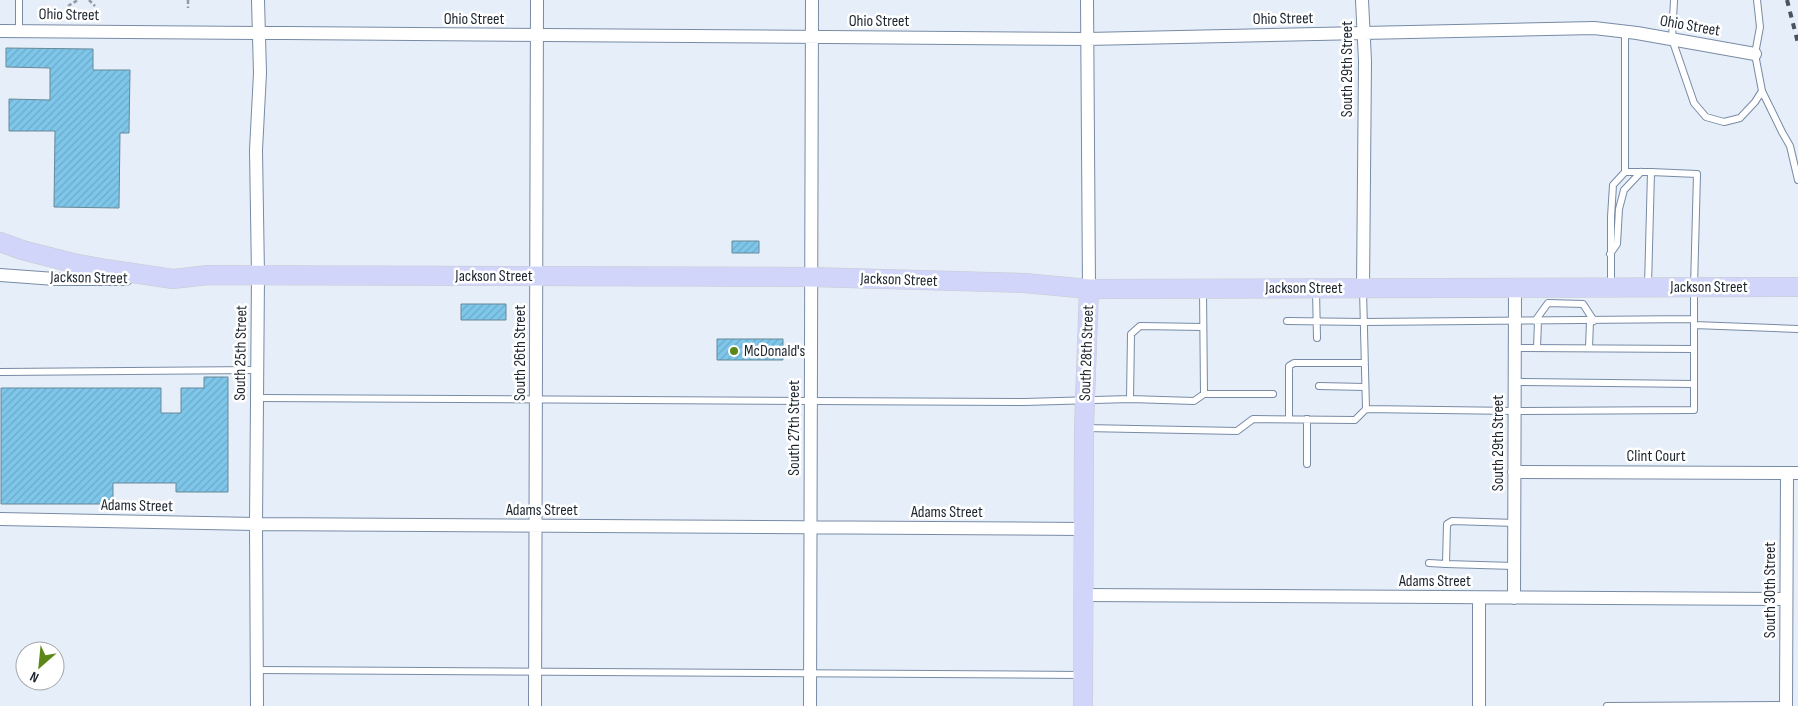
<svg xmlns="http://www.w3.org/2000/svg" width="1798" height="706" font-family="'Sofia Sans Condensed',sans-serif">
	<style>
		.building { fill: url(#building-hatch); stroke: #688999 }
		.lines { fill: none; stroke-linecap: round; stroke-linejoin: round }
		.lane-casing { stroke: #788ba5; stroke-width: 8 }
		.street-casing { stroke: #788ba5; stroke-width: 14 }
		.primary-casing { stroke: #c9cacd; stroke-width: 20 }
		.path { stroke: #9199a4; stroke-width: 2.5; stroke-dasharray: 4 2.5; stroke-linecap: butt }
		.lane { stroke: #fff; stroke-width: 6 }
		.street { stroke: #fff; stroke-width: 12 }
		.primary { stroke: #d2d5fa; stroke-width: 19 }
		.rail { stroke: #4a525d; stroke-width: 4; stroke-dasharray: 6 6; stroke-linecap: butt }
		.poi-dot { fill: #5a8717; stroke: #fff; stroke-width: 2 }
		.labels { text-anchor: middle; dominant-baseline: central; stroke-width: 5; stroke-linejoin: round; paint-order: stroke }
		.street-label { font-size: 16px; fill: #1c242e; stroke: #fff }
		.poi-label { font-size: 16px; fill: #1c242e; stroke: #fff; text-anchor: start }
	</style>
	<defs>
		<pattern id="building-hatch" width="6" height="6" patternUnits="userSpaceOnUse" patternTransform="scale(1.25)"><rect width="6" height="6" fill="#7ec6ea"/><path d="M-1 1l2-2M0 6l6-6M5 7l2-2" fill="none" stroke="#6caac9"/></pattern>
	</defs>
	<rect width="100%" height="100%" fill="#e6eef9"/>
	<path class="building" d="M6 48 93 49V70H130L129 133H120L119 208 54 207 55 131H9V99L50 100V68L6 67Z
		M732 241H759V253H732Z
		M461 304H506V320H461Z
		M717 339H783V360H717Z
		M204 377H228V492H176V483H113V504H1V388H161V413H181V388H204Z"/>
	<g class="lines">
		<g class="lane-casing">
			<path id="lane" d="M1674 0 1672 39 1694 103 1706 117 1724 122 1740 118 1755 102 1762 91 1755 54 1760 27 1757 0
				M19 31V0
				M1762 91 1782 132 1790 146 1798 180
				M1625 172V32
				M1610 254 1617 244 1619 209 1624 190 1641 172
				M1611 285V217L1613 185 1625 172H1651L1648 286
				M1203 290 1204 394
				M1316 290 1317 338
				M1363 290 1366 409 1515 411 1694 410V287L1697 174 1651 172
				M1287 321 1364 322 1694 319
				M1535 321 1548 303 1583 304 1594 321
				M1694 325 1798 329
				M1515 348 1694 349
				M1537 348 1538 321
				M1589 348 1590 321
				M0 372 257 370
				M1515 382 1694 384
				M1319 386 1365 387
				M257 398 1024 402 1130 399 1194 401 1204 394H1273
				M1130 399 1131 334 1140 326 1203 327
				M1289 419V366L1294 363H1364
				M1307 419V464
				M1085 428 1237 431 1253 419 1355 420 1366 409
				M1429 563 1446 564
				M1514 566 1446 564 1447 524 1452 521 1515 523
				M258 670 1081 675
				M1607 706 1786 705"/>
		</g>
		<g class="street-casing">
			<path id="street" d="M1087 0 1089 289
				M1362 0 1365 61 1363 288
				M0 31 1087 39 1594 28 1637 33 1755 54
				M0 275 55 279H126
				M1514 472 1798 473
				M0 519 256 524 1084 529
				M1083 595 1786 599
				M1514 598 1515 288
				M257 706 256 524 258 275 256 150 260 73 258 0
				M535 706 537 0
				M810 706 812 0
				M1479 706V598
				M1786 706 1787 473"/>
		</g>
		<g class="primary-casing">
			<path id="primary" d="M0 242 22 250 73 263 106 269 173 279 208 275 811 277 1024 283 1089 289 1798 287
				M1083 706 1084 427 1089 289"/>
		</g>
		<path class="path" d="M89 0 95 6
			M188 0V8
			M68 6 78 0"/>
		<use href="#lane" class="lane"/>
		<use href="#street" class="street"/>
		<use href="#primary" class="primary"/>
		<path class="rail" d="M1787 0 1798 43"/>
	</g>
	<circle class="poi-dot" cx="734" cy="351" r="5"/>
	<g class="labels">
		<g class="street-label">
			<text transform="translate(69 15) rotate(1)">Ohio Street</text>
			<text x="474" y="19">Ohio Street</text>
			<text transform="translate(1283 19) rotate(-1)">Ohio Street</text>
			<text x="879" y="21">Ohio Street</text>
			<text transform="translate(1690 26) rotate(10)">Ohio Street</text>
			<text transform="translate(1347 69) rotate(-90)">South 29th Street</text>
			<text x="494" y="276">Jackson Street</text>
			<text transform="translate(89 278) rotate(1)">Jackson Street</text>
			<text transform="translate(899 280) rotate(2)">Jackson Street</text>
			<text x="1709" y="287">Jackson Street</text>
			<text x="1304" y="288">Jackson Street</text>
			<text transform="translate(241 353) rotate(-89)">South 25th Street</text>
			<text transform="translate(520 353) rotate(-90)">South 26th Street</text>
			<text transform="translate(1087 353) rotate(-88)">South 28th Street</text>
			<text transform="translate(794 428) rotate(-90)">South 27th Street</text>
			<text transform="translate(1498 443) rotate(-90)">South 29th Street</text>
			<text x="1656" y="456">Clint Court</text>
			<text transform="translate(137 506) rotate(1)">Adams Street</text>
			<text x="542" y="510">Adams Street</text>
			<text x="947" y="512">Adams Street</text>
			<text x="1435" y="581">Adams Street</text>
			<text transform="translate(1770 590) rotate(-90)">South 30th Street</text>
		</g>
		<g class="poi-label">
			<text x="744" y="351">McDonald's</text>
		</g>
	</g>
	<g transform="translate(40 666) rotate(207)"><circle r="24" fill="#ffffff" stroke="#a4a7ab"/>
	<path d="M0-4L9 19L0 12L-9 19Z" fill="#5a8717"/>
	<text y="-8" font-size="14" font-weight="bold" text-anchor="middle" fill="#1c242e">N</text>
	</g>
</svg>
